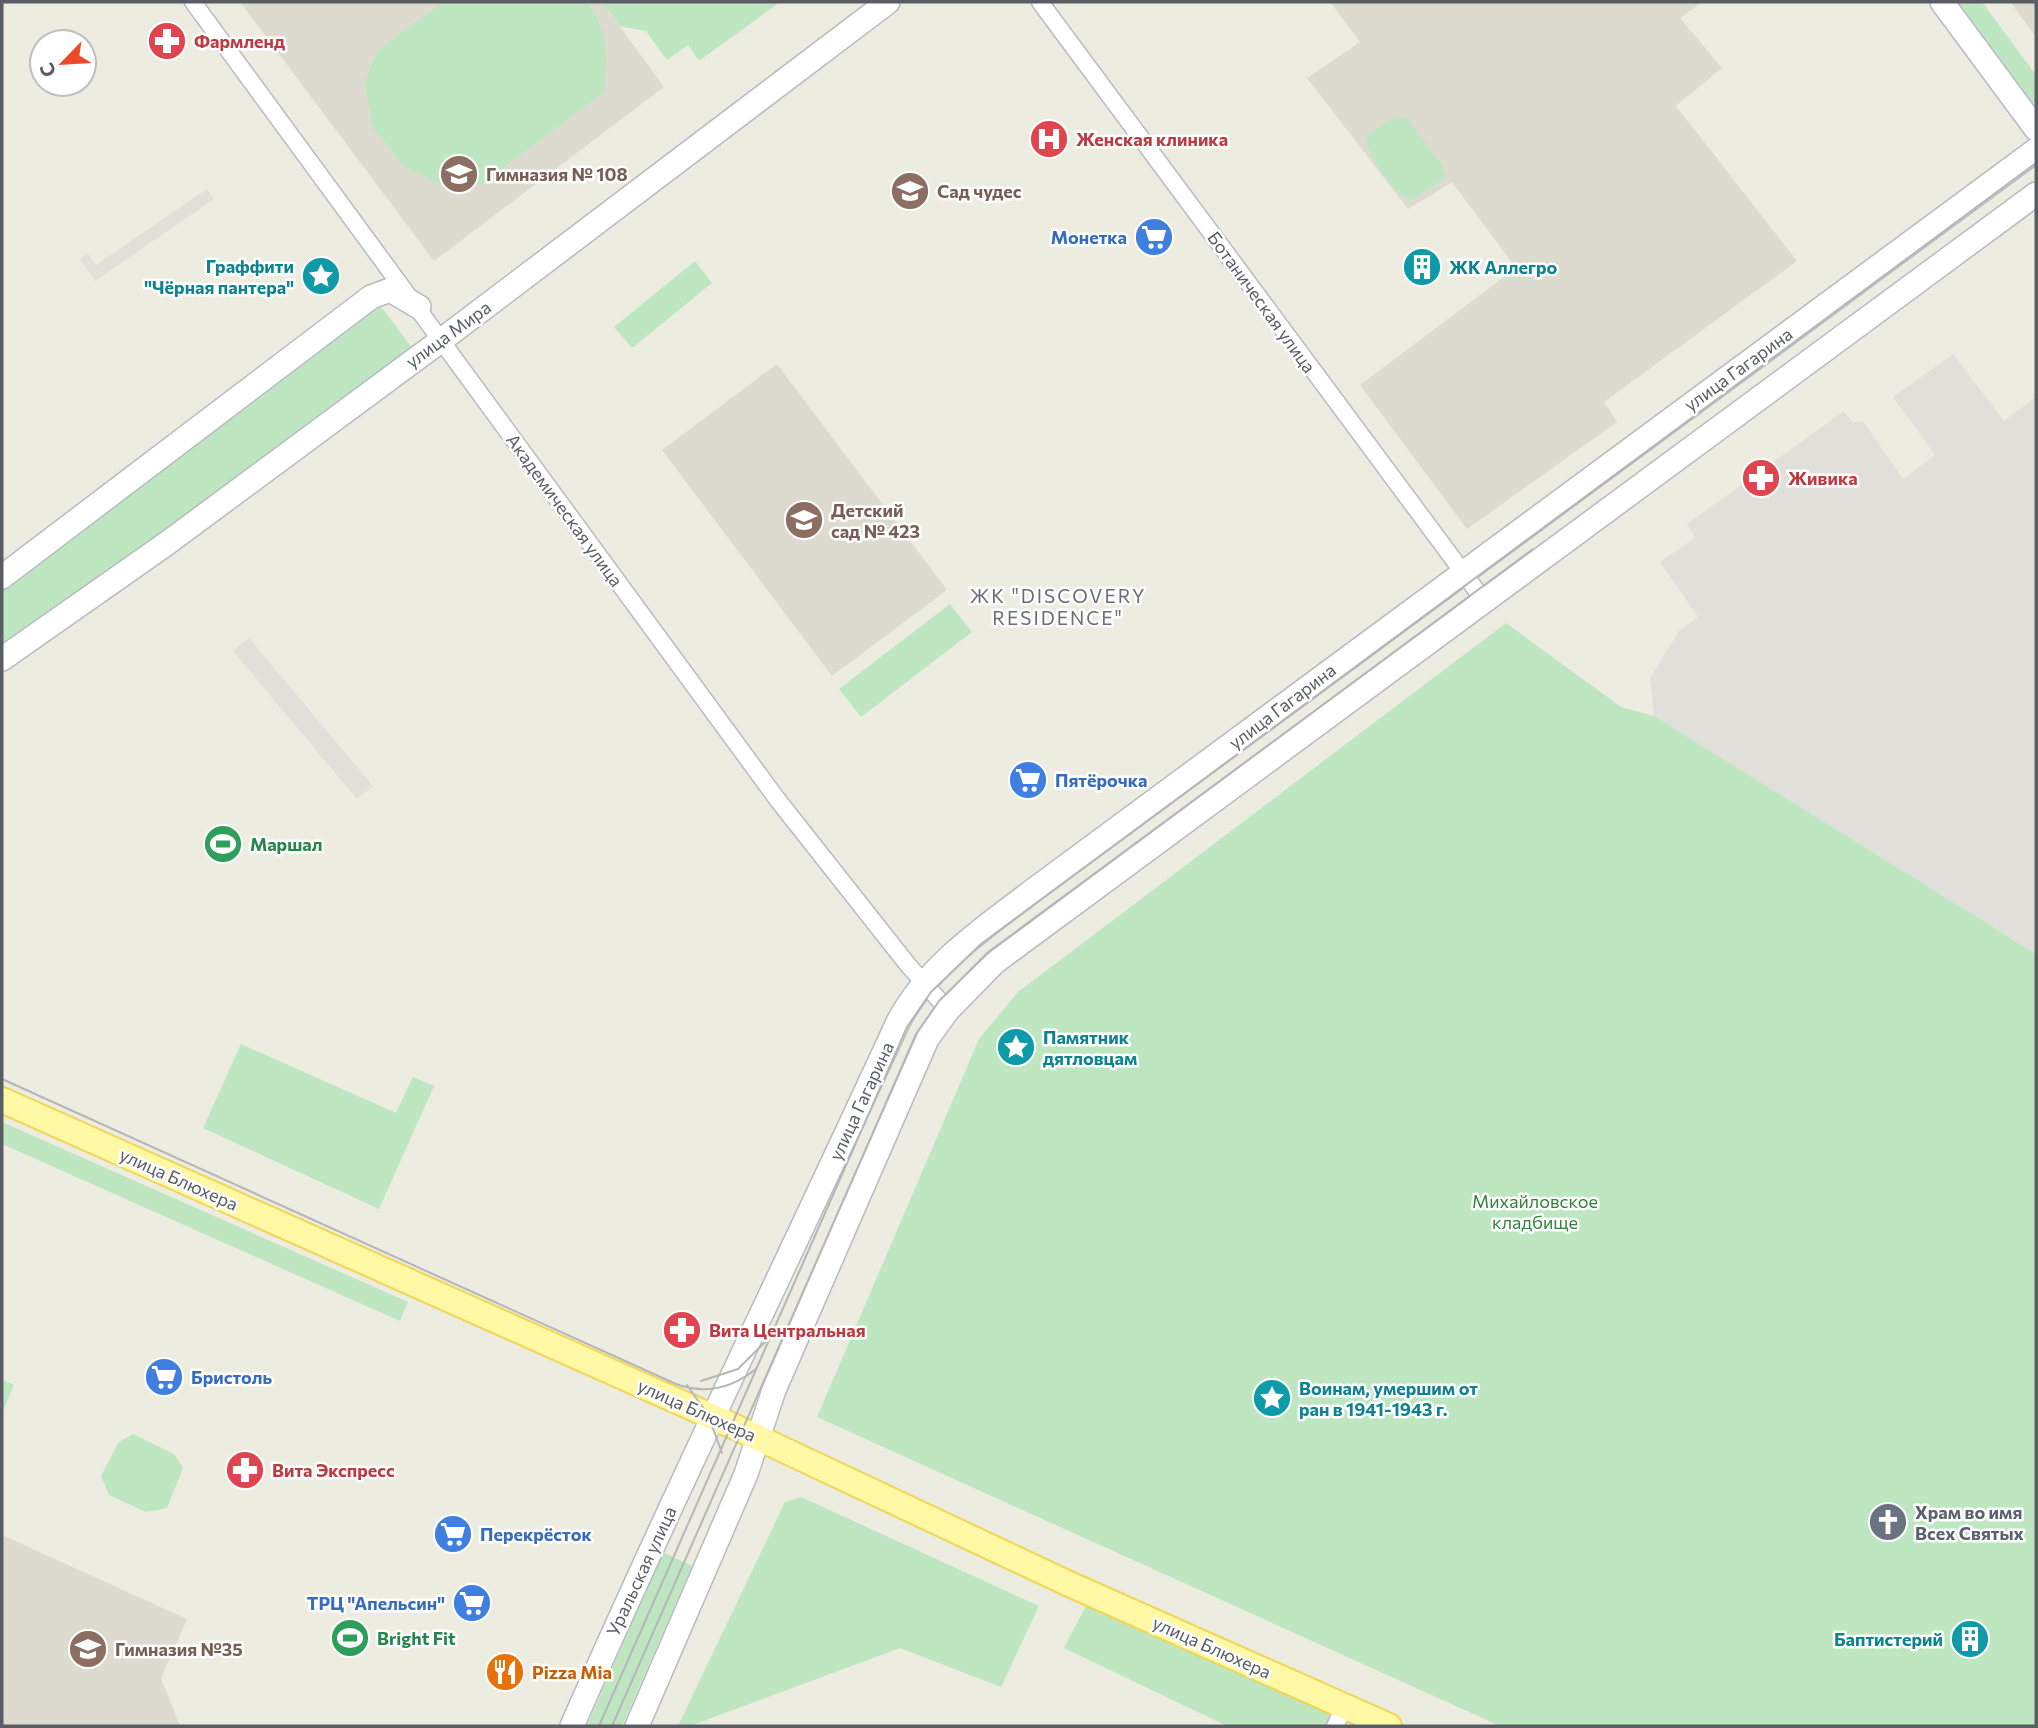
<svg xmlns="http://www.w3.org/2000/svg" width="2038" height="1728" font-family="Commissioner,sans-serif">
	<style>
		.industrial { fill: #e1dfd9 }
		.education { fill: #dddbd0 }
		.green { fill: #bde6c1 }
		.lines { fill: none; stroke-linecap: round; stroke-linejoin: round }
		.street-casing { stroke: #b9bbc1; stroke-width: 19 }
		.secondary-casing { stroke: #b7bac0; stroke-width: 26 }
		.primary-casing { stroke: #f3d554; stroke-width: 28 }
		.street { stroke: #fff; stroke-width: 16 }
		.secondary { stroke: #fff; stroke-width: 23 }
		.primary { stroke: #fff8a5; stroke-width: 24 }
		.tram { stroke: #b5b6b6; stroke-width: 2 }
		.labels { text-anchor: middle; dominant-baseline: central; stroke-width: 5; stroke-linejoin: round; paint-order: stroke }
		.health-label { font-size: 18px; font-weight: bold; fill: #be3a42; stroke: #fff; text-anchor: start }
		.education-label { font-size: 18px; font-weight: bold; fill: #785e54; stroke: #fff; text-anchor: start }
		.shop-label { font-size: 18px; font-weight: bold; fill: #366cbe; stroke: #fff; text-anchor: start }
		.culture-label { font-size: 18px; font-weight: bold; fill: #0d838f; stroke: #fff; text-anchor: start }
		.street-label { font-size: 18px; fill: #5a5d63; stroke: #fff }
		.leisure-label { font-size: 18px; font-weight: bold; fill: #27864d; stroke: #fff; text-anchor: start }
		.park-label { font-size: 18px; fill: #32823d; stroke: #fff }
		.worship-label { font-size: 18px; font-weight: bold; fill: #5b616d; stroke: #fff; text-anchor: start }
		.food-label { font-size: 18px; font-weight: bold; fill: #c56008; stroke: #fff; text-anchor: start }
		.neighbourhood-label { font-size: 19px; letter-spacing: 2px; fill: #6b6f75; stroke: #fff }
	</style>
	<rect width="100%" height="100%" fill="#edece1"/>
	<path class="industrial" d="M207 189 214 199 95 281 80 259 88 254 96 265Z
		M1953 354 2004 421 2036 397V954L1654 716 1650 678 1680 630 1698 617 1660 562 1695 538 1687 524 1844 411 1853 423 1863 421 1903 479 1935 455 1893 397Z
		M249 638 373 786 357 799 233 651Z"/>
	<path class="education" d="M240 2H602L664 87 434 261Z
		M1330 2H1702L1680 18 1722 68 1676 106 1797 261 1604 402 1617 422 1467 529 1360 385 1516 268 1452 182 1408 209 1307 78 1360 42Z
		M2010 2H2036V37Z
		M777 364 947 590 832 676 662 450Z
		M2 1535 187 1619 161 1678 180 1726H2Z"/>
	<path class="green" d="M443 2H587C609 33 608 55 604 92L483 183 449 188 404 167 372 126 365 81 377 51Z
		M602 2H780L699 61 688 45 667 60 646 31 620 26Z
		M1954 2H1982L2036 75V101L2030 106Z
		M1397 117 1407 118 1442 165 1445 178 1410 201C1397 194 1358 149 1369 135 1375 127 1390 122 1397 117Z
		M695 261 712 283 632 348 614 327Z
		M365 301 383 309 418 356 2 658V577Z
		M950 604 972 632 861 717 839 689Z
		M1506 623 1621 707 1654 716 2036 954V1726H1500L817 1417 979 1039 1018 992Z
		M241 1044 396 1113 413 1077 434 1086 379 1209 203 1128Z
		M2 1122 408 1302 400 1321 2 1144Z
		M2 1380 14 1385 4 1409 2 1408Z
		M133 1434 174 1454 183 1468 167 1508 146 1512 109 1495 101 1476 119 1442Z
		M801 1497 1039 1606 1001 1687 900 1648 690 1726H678L785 1502Z
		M663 1552 692 1566 622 1726H587Z
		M1089 1600 1333 1715 1328 1726H1227L1064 1648Z"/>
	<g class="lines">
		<g class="street-casing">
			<path id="street" d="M193 2 777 799 908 965 948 1010
				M1040 2 1485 602
				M1335 1726 1345 1706"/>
		</g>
		<g class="secondary-casing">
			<path id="secondary" d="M1942 2 2036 129
				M2 577 371 297 390 290 419 307
				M2 659 166 544 443 339 888 2
				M572 1726C676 1489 790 1257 898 1022 929 964 984 928 1035 889L2036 150
				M637 1726 746 1474 774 1390 927 1039 948 1010 995 962 2036 194"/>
		</g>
		<g class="primary-casing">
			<path id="primary" d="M2 1100 733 1426 1067 1583 1389 1726"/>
		</g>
		<use href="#street" class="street"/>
		<use href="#secondary" class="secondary"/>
		<use href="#primary" class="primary"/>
		<path class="tram" d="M2 1079 676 1384C706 1395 733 1388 757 1368
			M701 1381 738 1369 765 1342
			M687 1385 708 1415 722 1453
			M599 1726 907 1027 931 992 981 944 2036 163
			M612 1726 917 1033 939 1001 988 953 1533 549"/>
	</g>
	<defs>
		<g id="pharmacy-disc" transform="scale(2.0125)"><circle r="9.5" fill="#e0444e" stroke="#fff"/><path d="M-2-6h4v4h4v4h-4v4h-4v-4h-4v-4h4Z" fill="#fff"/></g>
		<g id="hospital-disc" transform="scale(2.0125)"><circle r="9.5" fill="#e0444e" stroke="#fff"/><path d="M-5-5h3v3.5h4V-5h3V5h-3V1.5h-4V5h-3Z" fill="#fff"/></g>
		<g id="school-disc" transform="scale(2.0125)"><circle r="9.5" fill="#8d6e63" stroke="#fff"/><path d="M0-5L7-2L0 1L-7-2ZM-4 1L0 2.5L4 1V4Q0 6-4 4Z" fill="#fff"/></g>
		<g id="supermarket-disc" transform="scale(2.0125)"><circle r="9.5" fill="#3f7fe0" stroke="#fff"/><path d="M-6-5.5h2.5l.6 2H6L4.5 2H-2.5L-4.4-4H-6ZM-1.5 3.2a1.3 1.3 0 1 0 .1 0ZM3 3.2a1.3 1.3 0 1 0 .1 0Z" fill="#fff"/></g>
		<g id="building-disc" transform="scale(2.0125)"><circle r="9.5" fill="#0f9aa8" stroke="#fff"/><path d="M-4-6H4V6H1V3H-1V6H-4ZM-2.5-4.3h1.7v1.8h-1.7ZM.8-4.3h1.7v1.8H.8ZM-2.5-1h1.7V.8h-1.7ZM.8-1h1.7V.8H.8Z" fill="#fff"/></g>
		<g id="sight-disc" transform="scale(2.0125)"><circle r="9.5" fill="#0f9aa8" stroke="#fff"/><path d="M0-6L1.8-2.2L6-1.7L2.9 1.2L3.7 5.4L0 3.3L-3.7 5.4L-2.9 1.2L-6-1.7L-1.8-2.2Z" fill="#fff"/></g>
		<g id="stadium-disc" transform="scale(2.0125)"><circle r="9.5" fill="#2e9e5b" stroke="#fff"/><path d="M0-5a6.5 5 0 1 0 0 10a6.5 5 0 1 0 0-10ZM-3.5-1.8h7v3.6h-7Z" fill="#fff"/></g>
		<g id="church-disc" transform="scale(2.0125)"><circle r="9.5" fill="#6b7280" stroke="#fff"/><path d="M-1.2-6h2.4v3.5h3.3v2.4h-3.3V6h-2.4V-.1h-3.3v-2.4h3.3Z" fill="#fff"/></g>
		<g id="restaurant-disc" transform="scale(2.0125)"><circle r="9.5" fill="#e8710a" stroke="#fff"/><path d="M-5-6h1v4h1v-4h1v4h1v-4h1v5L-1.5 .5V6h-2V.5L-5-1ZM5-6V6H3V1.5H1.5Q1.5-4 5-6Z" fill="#fff"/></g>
	</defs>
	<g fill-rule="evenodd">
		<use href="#pharmacy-disc" x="167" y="41"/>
		<use href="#hospital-disc" x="1049" y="139"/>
		<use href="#school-disc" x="459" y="174"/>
		<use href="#school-disc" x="910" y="191"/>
		<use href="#supermarket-disc" x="1154" y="237"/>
		<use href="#building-disc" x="1422" y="267"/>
		<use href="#sight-disc" x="321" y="276"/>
		<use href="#pharmacy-disc" x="1761" y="478"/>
		<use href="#school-disc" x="804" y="520"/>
		<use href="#supermarket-disc" x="1028" y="780"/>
		<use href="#stadium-disc" x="223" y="844"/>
		<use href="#sight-disc" x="1016" y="1047"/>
		<use href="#pharmacy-disc" x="682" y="1330"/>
		<use href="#supermarket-disc" x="164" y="1377"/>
		<use href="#sight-disc" x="1272" y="1398"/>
		<use href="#pharmacy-disc" x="245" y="1470"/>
		<use href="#church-disc" x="1888" y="1522"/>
		<use href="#supermarket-disc" x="453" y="1534"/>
		<use href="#supermarket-disc" x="472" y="1603"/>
		<use href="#stadium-disc" x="350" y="1638"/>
		<use href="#building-disc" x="1970" y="1639"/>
		<use href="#school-disc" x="88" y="1649"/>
		<use href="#restaurant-disc" x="505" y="1672"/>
	</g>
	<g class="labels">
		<g class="health-label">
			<text x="194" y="41">Фармленд</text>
			<text x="1076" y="139">Женская клиника</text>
			<text x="1788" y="478">Живика</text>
			<text x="709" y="1330">Вита Центральная</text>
			<text x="272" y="1470">Вита Экспресс</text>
		</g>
		<g class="education-label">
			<text x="486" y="174">Гимназия № 108</text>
			<text x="937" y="191">Сад чудес</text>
			<text x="831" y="510">Детский<tspan x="831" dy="21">сад № 423</tspan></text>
			<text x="115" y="1649">Гимназия №35</text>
		</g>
		<g class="shop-label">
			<text x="1127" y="237" text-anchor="end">Монетка</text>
			<text x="1055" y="780">Пятёрочка</text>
			<text x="191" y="1377">Бристоль</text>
			<text x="480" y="1534">Перекрёсток</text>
			<text x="445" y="1603" text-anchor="end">ТРЦ "Апельсин"</text>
		</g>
		<g class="culture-label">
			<text x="294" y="266" text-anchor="end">Граффити<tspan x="294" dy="21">"Чёрная пантера"</tspan></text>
			<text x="1449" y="267">ЖК Аллегро</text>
			<text x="1043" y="1037">Памятник<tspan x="1043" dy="21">дятловцам</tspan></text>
			<text x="1299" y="1388">Воинам, умершим от<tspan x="1299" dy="21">ран в 1941-1943 г.</tspan></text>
			<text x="1943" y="1639" text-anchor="end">Баптистерий</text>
		</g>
		<g class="street-label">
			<text transform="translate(1262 302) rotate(54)">Ботаническая улица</text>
			<text transform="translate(448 334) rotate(-36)">улица Мира</text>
			<text transform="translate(1738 369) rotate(-36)">улица Гагарина</text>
			<text transform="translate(565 510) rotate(54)">Академическая улица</text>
			<text transform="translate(1282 706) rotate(-37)">улица Гагарина</text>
			<text transform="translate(861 1101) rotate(-65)">улица Гагарина</text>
			<text transform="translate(179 1179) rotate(24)">улица Блюхера</text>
			<text transform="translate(697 1410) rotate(24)">улица Блюхера</text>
			<text transform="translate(641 1571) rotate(-65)">Уральская улица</text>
			<text transform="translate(1212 1647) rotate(24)">улица Блюхера</text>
		</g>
		<g class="leisure-label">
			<text x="250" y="844">Маршал</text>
			<text x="377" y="1638">Bright Fit</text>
		</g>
		<g class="park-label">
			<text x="1535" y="1201">Михайловское<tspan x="1535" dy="21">кладбище</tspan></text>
		</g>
		<g class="worship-label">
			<text x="1915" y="1512">Храм во имя<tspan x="1915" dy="21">Всех Святых</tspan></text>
		</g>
		<g class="food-label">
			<text x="532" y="1672">Pizza Mia</text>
		</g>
		<g class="neighbourhood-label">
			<text x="1058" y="595">ЖК "DISCOVERY<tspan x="1058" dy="22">RESIDENCE"</tspan></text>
		</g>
	</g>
	<rect width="2038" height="1728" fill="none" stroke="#5a5d63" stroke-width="7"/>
	<g transform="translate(63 63) rotate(245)"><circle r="33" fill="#ffffff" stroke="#bdbec1" stroke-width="2"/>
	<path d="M0-5L12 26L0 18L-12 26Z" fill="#eb4a29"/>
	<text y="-10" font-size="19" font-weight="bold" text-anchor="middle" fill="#5a5d63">С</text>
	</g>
</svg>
